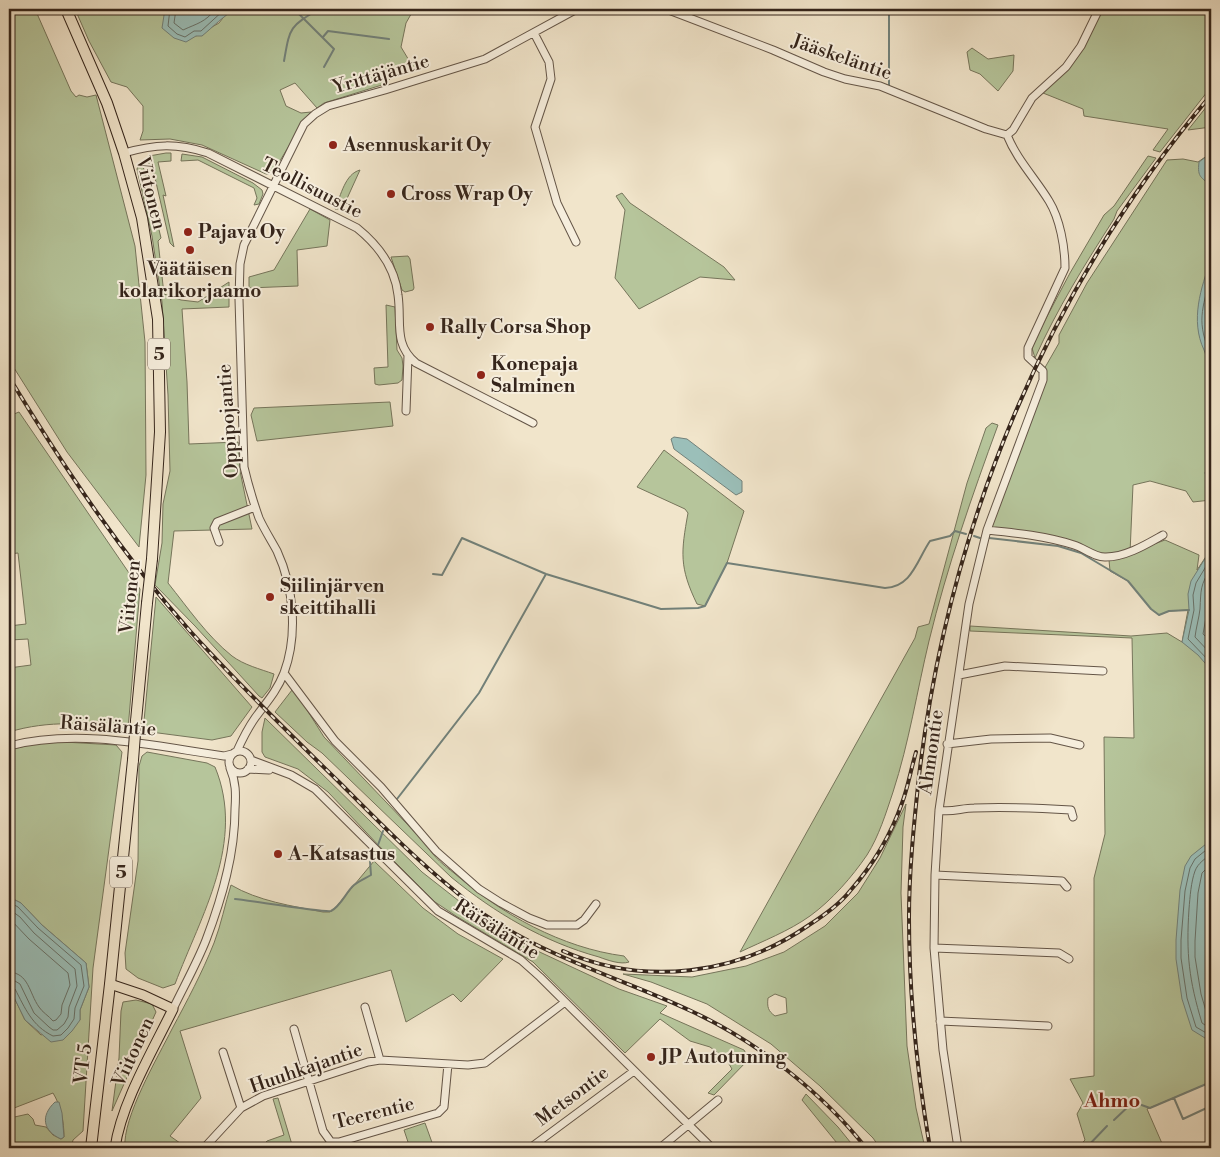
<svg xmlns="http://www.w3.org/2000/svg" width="1220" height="1157" font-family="'Libre Bodoni',serif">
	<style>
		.green { fill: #b6c59b; stroke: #76755b; fill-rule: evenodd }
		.water { fill: #9bbfb9; stroke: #72817a }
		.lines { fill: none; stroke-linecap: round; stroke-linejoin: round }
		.shore { stroke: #68726a; stroke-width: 1 }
		.stream { stroke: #72817a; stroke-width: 2 }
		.minor-casing { stroke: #645547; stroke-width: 9 }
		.major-casing { stroke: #35251b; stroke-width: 11 }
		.highway-casing { stroke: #35251b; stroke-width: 12 }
		.minor { stroke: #f6eedd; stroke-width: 7 }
		.major { stroke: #f1e5cb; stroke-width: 9 }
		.highway { stroke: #f1e5cb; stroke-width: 10 }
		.rail-casing { stroke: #35251b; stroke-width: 4 }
		.rail { stroke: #f6eedd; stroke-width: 2; stroke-dasharray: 5.5; stroke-linecap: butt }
		.highway-bridge-casing { stroke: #35251b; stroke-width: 12; stroke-linecap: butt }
		.highway-bridge { stroke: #f1e5cb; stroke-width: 10 }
		.poi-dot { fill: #8f2418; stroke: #f6eedd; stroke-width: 2 }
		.labels { text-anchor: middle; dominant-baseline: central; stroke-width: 4; stroke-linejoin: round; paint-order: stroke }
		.shield { fill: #f6eedd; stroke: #6f6155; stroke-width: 1 }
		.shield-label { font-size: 18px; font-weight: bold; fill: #35251b }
		.street-label { font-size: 19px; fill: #35251b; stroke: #f6eedd }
		.poi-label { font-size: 19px; font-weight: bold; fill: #35251b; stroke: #f6eedd; text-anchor: start }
		.neighbourhood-label { font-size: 20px; font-weight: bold; fill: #7a1f14; stroke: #f6eedd }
	</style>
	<rect width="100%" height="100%" fill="#f1e5cb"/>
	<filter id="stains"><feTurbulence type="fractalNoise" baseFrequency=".004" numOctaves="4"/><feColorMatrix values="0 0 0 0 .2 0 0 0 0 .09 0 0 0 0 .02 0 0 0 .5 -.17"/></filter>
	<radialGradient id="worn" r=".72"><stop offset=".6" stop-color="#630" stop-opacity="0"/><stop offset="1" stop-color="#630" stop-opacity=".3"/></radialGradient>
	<path class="green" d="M9 9H35L71 91 76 97 79 95 87 97 96 95 135 246 145 342 146 475 139 547 67 452 9 360Z
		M75 9H165V12L196 36 219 23 226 14 236 9H414L406 23 401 47 410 62 427 67 392 77 385 84 324 103 317 108 295 83 280 90 286 106 301 113 311 112 307 116 272 174H266L202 145 170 139 140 140 143 131V106L127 87 111 82 89 41Z
		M1096 9H1211V87L1160 152 1153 150 1168 129 1084 116 1083 109 1043 93 1049 83 1081 46Z
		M972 48 988 59 1014 55 1013 71 998 91 980 74 970 70 967 52Z
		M1211 101V127L1188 130Z
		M166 153H171V161L158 162 166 196 163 195 174 247 170 243 155 178 147 159 149 156Z
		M1211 153V500L1193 502 1186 491 1150 481 1133 485 1130 553 1165 540 1199 555 1197 570 1211 549V1082L1147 1109 1164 1148H1077L1085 1140 1077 1114 1083 1103 1070 1079 1094 1076V878L1105 834 1104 737 1134 738 1132 638 970 631V626L1131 636 1167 633 1182 642 1188 610 1169 611 1159 615 1151 609 1128 581 1110 571 1109 560 1077 545 987 530 1043 371 1059 343V335L1087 283 1167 160 1183 159 1198 162Z
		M182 154 202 157 253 183 262 190 263 194 259 204 254 205 257 198 254 188 198 160 181 161Z
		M1148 156 1156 158 1117 211 1114 219C1085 264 1057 309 1035 358L1032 348 1043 324 1070 273 1104 215 1114 206Z
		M139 164 143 167 145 172 161 238 158 241 164 294 181 300 198 302 229 282V307L182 309 187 382 189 444 238 442 240 471 252 529 174 531 168 583C188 608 207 636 232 656 244 665 260 669 274 674L270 688 262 698 259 696 195 626 155 585 162 543 163 504 170 471 168 395 162 302 152 236 137 169Z
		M360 170 345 203 340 209H335C341 195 345 174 360 170Z
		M622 193 630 203 724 267 735 280 700 277 639 309 615 278 625 210 616 196Z
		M310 209 330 220 327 246 297 250 298 286 249 288V277L274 270Z
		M408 256 410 259 414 288 413 290 405 292 402 290 391 257Z
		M386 305 395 307 397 350 402 358 403 366 402 380 398 383 379 385 375 384 374 368 388 367Z
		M390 402 393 426 257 441 251 415 254 408Z
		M19 412 140 589 128 729C87 723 49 720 9 732V668L31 665 28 639 10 640 9 628V626L26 624 18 553 9 554V416Z
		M992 423 998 425C972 496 947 567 929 641 917 691 909 743 893 792 886 813 879 836 867 855 852 877 832 900 810 916 789 931 763 941 740 952L915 638 918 627 929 624 967 483 986 428Z
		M664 450 744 511 727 563 705 606 697 604C679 567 681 552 688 513L685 509 637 487Z
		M156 597 252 707 231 736 212 740 143 731Z
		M292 690 297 694 324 737 428 846C433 857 445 866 454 873 501 914 562 948 624 956L629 962C621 965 607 960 599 957 544 942 495 913 451 877L322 753 307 742 275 712Z
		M265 718 422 872 501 934 619 989 667 1006 660 1013 744 1050 749 1059 714 1095 708 1093 732 1069 726 1059 710 1047 690 1041 660 1019 625 1053 533 962 456 916 435 902 383 850 328 792 298 769 265 757 262 752V732Z
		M46 741 116 745 122 752 93 968 83 1131 73 1140 71 1148H9V1120L10 1118 28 1114 33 1119 35 1125 46 1127 53 1135 61 1139 64 1137C64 1122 61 1106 53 1093L9 1110V983L10 989 25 1020 41 1035 80 1020V1010L89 987 86 963 42 925 21 903 9 897V750Z
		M147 752 207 763 215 767C246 842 201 915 175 984L163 988 138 978 126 969 125 953 138 861 139 766 142 756Z
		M906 804 903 827 901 893 907 1046 916 1108 925 1148H880L873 1138 820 1086 771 1044 707 1004 651 982 623 974 692 977 746 966 784 952 825 926 858 893 880 858ZM775 994 786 998 787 1013 775 1016C768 1011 767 1007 768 998Z
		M374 861 423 908 458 934 503 959 461 1002 453 994 406 1022 391 970 180 1031 201 1098 170 1136 187 1148H125C122 1118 158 1057 172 1029 187 1001 202 973 214 943 221 925 225 904 231 885 258 901 292 906 323 912H330L336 907Z
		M136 1000 152 1004 156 1012 112 1111 119 1058 121 1011 123 1002Z
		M806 1094 838 1127 855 1148H841L802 1100Z
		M278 1098 293 1148H260L267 1141 284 1135 273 1099Z
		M425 1123 434 1148H410L404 1130Z"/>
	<path class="water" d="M165 9H236C223 16 213 27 202 36H196L186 42 174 38 162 28Z
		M1211 153V187C1202 176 1197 179 1199 162Z
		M1211 259V364C1207 360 1206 355 1204 350 1190 320 1201 288 1211 259Z
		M674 437 687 439 742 481V492L736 495 674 449 671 439Z
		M1211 441V487L1205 473 1208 464Z
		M1211 549V670L1198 655 1182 642 1189 610 1188 594 1191 581Z
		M1211 840V1046L1205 1038 1192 1030 1182 999 1176 959V940L1180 890 1185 866 1191 856Z
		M9 897 21 903 42 925 86 963 89 987 80 1010V1020L72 1031 63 1040 51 1042 25 1020 10 989Z
		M55 1102H59L62 1113 64 1137 61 1139C43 1131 40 1116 55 1102Z"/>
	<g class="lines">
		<path class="shore" d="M170 9 168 26 177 34 185 37 194 31H201L225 9
			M176 9 174 23 183 30C198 23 204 23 216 9
			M1211 276C1202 309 1196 323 1211 355
			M1211 558 1196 583 1193 595 1194 610 1188 639 1211 663
			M1211 568C1200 585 1201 590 1200 609 1199 618 1196 628 1195 637L1211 654
			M1211 583 1207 595V612L1203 634 1211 642
			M1211 846 1195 859 1190 868 1185 891 1181 940V958L1187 998 1196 1027 1208 1034 1211 1039
			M1211 854C1205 859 1198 863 1195 871 1191 882 1190 897 1189 909 1186 954 1189 980 1202 1023L1211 1029
			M1211 864 1202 873 1198 893 1195 941V957L1201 994 1208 1018 1211 1020
			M9 902 18 907 38 928 81 965 84 986 75 1008 74 1019 68 1028 61 1035 53 1036C32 1026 25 1008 15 989L9 986
			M9 909 20 917 34 933 75 969 77 986 69 1007 68 1017 64 1024 57 1030H53L49 1027 34 1013 20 984 15 981 9 980
			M9 918 29 939 68 973 70 985 62 1005 61 1014 56 1020 53 1021C49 1016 42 1012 39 1007 29 993 29 973 9 972"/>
		<path class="stream" d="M295 10 334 49 324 67
			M323 37 328 31 389 39
			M284 61C290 27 289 27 319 9
			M889 85V9
			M974 536 980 538
			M989 538 1058 546 1081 553 1128 581 1151 609 1159 615 1169 611 1189 610
			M433 574 442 575 462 538 546 574 661 609 698 608 705 606 727 563 885 588C912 587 917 560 930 541L950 536 955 531 966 534
			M397 799 479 693 546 574
			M378 845 383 831
			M235 899C247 900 326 913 331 911 341 906 346 892 354 885 359 881 366 878 371 875L370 861
			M1174 1098 1183 1119 1211 1106
			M1114 1120 1133 1102 1150 1108 1211 1082
			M1086 1148 1107 1126"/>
		<g class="minor-casing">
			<path id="minor" d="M666 9 773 50 824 72 845 79 880 86 986 129 1007 135
				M534 33 549 62 551 79 535 127 557 203 576 242
				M1007 135 1013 130 1032 98 1066 67 1081 46 1099 9
				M124 153C156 144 176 143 208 153L357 228C378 245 395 268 398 295 402 322 393 344 416 363L533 423
				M406 411 408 356
				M987 530C1017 533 1046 536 1074 545 1084 548 1096 558 1106 557 1126 557 1147 544 1163 535
				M219 542 214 528 217 522 255 507
				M284 673 335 741 381 787 436 851 479 889 501 903 529 918 547 925H577L584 920 596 904
				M959 675 1005 666 1103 671
				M947 744 991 739 1050 738 1080 745
				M9 746C79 728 154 746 224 756L232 754
				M229 762a11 11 0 1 1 22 0a11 11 0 1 1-22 0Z
				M237 751C242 740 248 728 255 718 266 703 277 691 284 673 298 635 294 588 277 551 271 540 264 529 259 518 253 501 248 484 244 467L239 299 240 264 244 245 297 138 304 124 315 114 328 106 385 90 485 59 577 9
				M251 760 291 775 315 789 438 911 521 960 540 977 712 1148
				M248 769 269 770
				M939 810C950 813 962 808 974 808 1006 807 1038 808 1071 810L1073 817
				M935 875 1062 881 1067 887
				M934 948 1059 953 1069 959
				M365 1007 380 1060
				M173 1009C184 986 197 963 206 940 222 898 235 854 235 809 236 794 236 782 230 768
				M940 1021 1048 1026
				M294 1029 323 1131 331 1142H339L438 1113 444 1107 448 1064
				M223 1052 241 1108
				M204 1148 241 1108 263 1096 368 1062 380 1060 468 1065 485 1063 565 1002
				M530 1148 634 1071
				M660 1148 718 1100
				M958 1148 943 1050 934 948 935 875 939 810 969 604 987 530 1043 380V371L1028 357V348L1065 268C1065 247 1060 219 1049 201 1035 178 1017 160 1007 135"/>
		</g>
		<g class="major-casing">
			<path id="major" d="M110 984 143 995 173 1009C153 1050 121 1104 115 1148"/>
		</g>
		<g class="highway-casing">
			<path id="highway" d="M66 9 107 103 124 153 142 218 158 319 160 432 152 559
				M136 721 147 603
				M91 1148 110 984 133 760"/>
		</g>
		<use href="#minor" class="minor"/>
		<use href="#major" class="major"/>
		<use href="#highway" class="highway"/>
		<g class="rail-casing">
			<path id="rail" d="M9 377C63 466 121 553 190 631 238 684 289 733 339 782 377 820 414 858 455 891 466 900 476 910 488 917 551 959 623 979 691 1011 756 1041 822 1092 866 1148
				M563 951C645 987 737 975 809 925 823 916 839 905 850 891 872 866 891 835 902 803 908 787 911 769 916 752
				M930 1148C917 1072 909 995 909 918 909 871 914 823 919 776 949 524 1047 289 1211 95"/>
		</g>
		<use href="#rail" class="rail"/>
		<g class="highway-bridge-casing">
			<path id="highway-bridge" d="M147 603 152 559
				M133 760 136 721"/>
		</g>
		<use href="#highway-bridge" class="highway-bridge"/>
	</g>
	<g class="poi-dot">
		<circle cx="333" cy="145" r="5"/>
		<circle cx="391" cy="194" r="5"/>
		<circle cx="188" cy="232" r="5"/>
		<circle cx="190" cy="250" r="5"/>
		<circle cx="430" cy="327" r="5"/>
		<circle cx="481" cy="375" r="5"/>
		<circle cx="270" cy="597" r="5"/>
		<circle cx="278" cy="854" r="5"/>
		<circle cx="651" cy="1057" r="5"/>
	</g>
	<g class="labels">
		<g class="shield">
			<rect x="148" y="338.5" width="22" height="31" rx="4"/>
			<rect x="110" y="856.5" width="22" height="31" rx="4"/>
		</g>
		<g class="shield-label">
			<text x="159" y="354">5</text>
			<text x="121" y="872">5</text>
		</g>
		<g class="street-label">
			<text transform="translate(842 57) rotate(19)">Jääskeläntie</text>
			<text transform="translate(381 74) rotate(-16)">Yrittäjäntie</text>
			<text transform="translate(312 188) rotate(27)">Teollisuustie</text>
			<text transform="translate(151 193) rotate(76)">Viitonen</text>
			<text transform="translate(228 421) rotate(-94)">Oppipojantie</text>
			<text transform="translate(130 597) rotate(-84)">Viitonen</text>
			<text transform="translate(108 726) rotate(4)">Räisäläntie</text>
			<text transform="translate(931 752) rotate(-82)">Ahmontie</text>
			<text transform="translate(497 929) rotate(32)">Räisäläntie</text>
			<text transform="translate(133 1052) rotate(-65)">Viitonen</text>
			<text transform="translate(83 1064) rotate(-83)">VT 5</text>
			<text transform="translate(306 1068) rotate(-19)">Huuhkajantie</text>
			<text transform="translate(572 1096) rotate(-37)">Metsontie</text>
			<text transform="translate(374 1113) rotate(-14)">Teerentie</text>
		</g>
		<g class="poi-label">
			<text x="343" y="145">Asennuskarit Oy</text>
			<text x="401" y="194">Cross Wrap Oy</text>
			<text x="198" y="232">Pajava Oy</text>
			<text x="190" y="269" text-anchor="middle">Väätäisen<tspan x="190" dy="22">kolarikorjaamo</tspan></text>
			<text x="440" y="327">Rally Corsa Shop</text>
			<text x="491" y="364">Konepaja<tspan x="491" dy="22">Salminen</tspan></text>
			<text x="280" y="586">Siilinjärven<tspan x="280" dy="22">skeittihalli</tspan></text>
			<text x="288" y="854">A-Katsastus</text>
			<text x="661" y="1057">JP Autotuning</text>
		</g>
		<g class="neighbourhood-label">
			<text x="1112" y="1101">Ahmo</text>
		</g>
	</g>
	<rect width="1220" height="1157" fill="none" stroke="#f1e5cb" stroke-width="30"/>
	<rect x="10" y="10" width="1200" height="1137" fill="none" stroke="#35251b" stroke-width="2.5"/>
	<rect x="15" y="15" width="1190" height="1127" fill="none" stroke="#35251b"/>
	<rect width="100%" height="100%" filter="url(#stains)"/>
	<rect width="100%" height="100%" fill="url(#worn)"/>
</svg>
